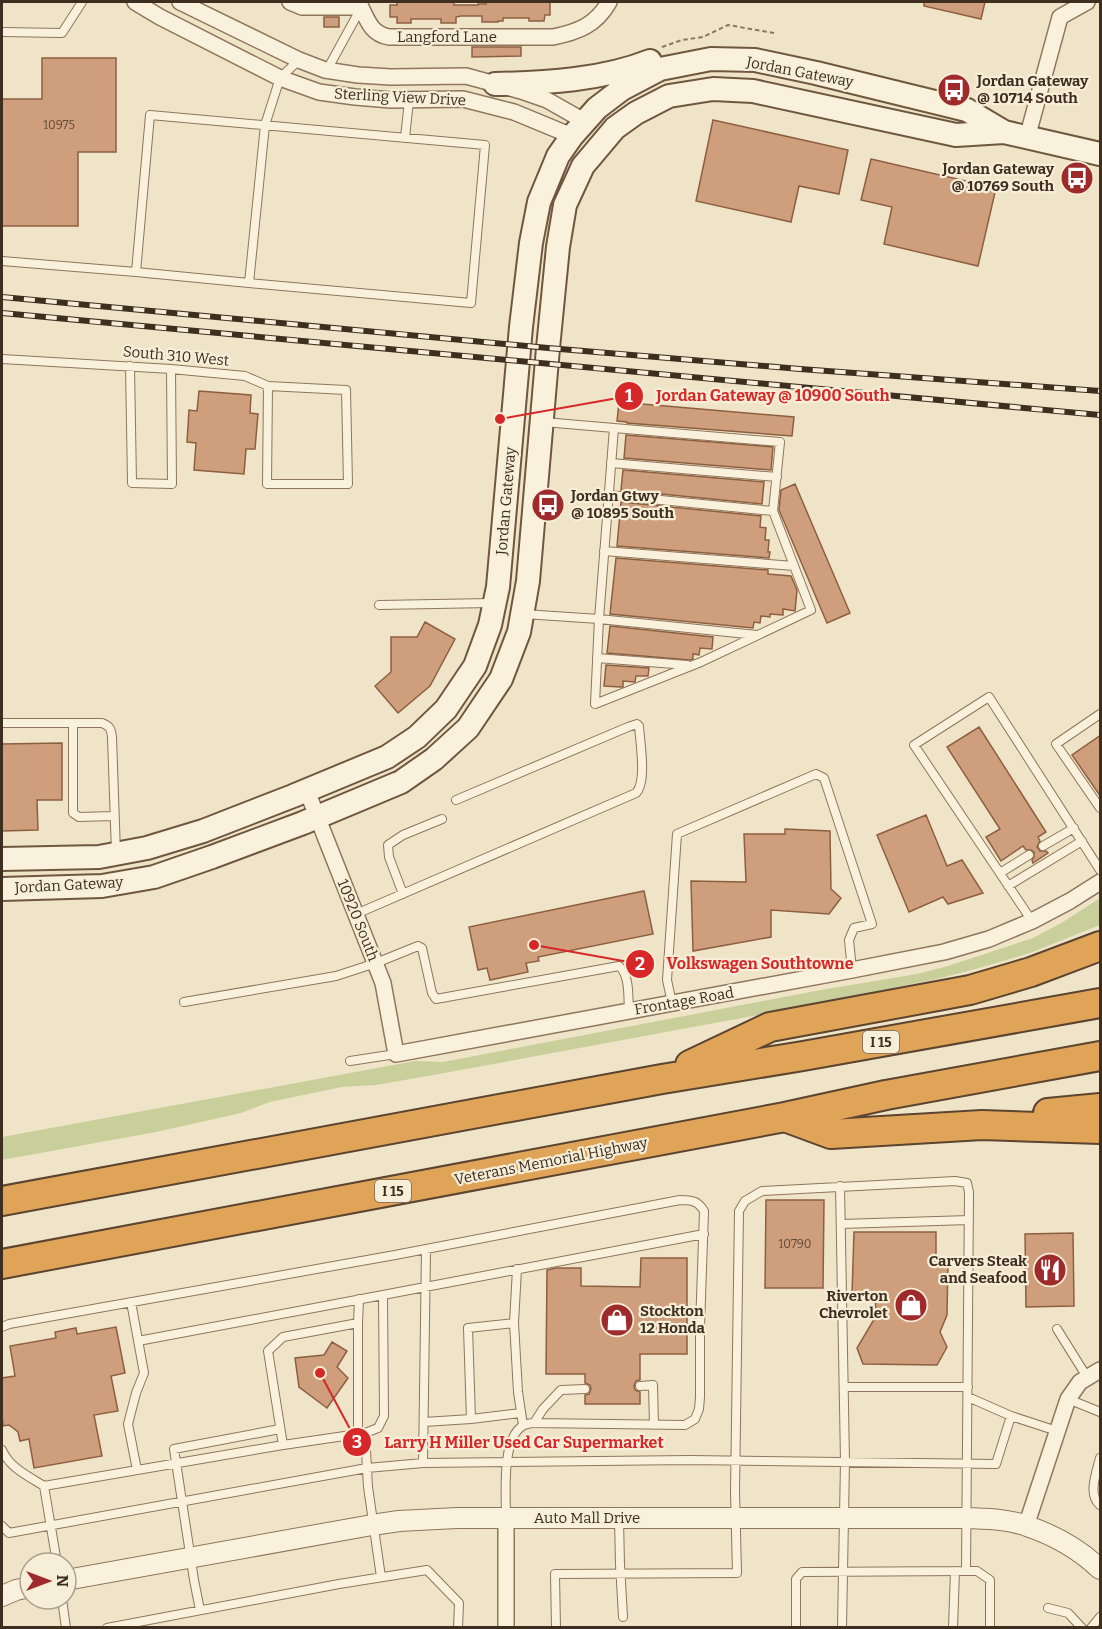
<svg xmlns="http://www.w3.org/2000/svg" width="1102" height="1629" font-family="Bitter,serif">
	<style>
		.green { fill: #c9cf9b }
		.building { fill: #cf9f7d; stroke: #8d5f41; stroke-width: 1.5 }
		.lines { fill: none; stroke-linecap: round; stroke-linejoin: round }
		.service-casing { stroke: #8d765c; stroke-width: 10 }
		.minor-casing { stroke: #8d765c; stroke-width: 18 }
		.tertiary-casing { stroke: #8d765c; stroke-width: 22 }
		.secondary-casing { stroke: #6f573f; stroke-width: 26 }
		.motorway-casing { stroke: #5b4430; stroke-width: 32 }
		.path { stroke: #8d765c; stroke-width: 2; stroke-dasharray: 4.5 3; stroke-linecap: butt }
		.service { stroke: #faf1dc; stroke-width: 8 }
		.minor { stroke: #faf1dc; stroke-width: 15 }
		.tertiary { stroke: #faf1dc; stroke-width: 20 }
		.secondary { stroke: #faf1dc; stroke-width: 22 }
		.motorway { stroke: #e0a458; stroke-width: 28 }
		.rail-casing { stroke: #3d2e20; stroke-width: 6 }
		.rail { stroke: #f7eed8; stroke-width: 4; stroke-dasharray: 11; stroke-linecap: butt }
		.labels { text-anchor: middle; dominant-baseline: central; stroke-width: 4.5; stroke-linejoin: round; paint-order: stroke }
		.number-label { font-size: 12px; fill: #624a37 }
		.shield { fill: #f7eed8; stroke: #756857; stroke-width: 1.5 }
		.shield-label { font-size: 14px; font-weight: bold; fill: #3d2e20 }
		.street-label { font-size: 15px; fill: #3d2e20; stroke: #f7eed8 }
		.poi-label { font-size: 15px; font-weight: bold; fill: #3d2e20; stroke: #f7eed8; text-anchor: start }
		.leader { fill: none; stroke: #d62828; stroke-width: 2 }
		.callout-dot { fill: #d62828; stroke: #f7eed8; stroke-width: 2 }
		.mark-label { font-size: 18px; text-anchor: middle; font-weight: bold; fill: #fff }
		.callout-label { font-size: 16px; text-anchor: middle; font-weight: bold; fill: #d62828; stroke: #f7eed8; stroke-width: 4.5; stroke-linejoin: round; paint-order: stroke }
	</style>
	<rect width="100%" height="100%" fill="#f0e4c8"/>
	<path class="green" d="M1100 898V925L1030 953 983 967 937 979 769 1013 439 1074 376 1085 342 1087 270 1102 241 1113 156 1132 2 1160V1137L415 1061 443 1062 821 990 917 974 948 966 1033 938 1063 922Z"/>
	<path class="building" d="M397 2H454V5H478V4H486V2H550V15H545L544 21H529V18H503V21H498V22H482V16H461L456 17V23H441V19H411V23H397V17H390V5H397Z
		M924 2H985L981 19 924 6Z
		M324 17H339V27H324Z
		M472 47H521V56L472 57Z
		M42 58H116V152H78V226H2V99H42Z
		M713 120 848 150 839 194 799 186 791 222 696 201Z
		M871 159 996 188 978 266 884 244 892 207 861 200Z
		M199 391 251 395 250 413 258 414 255 449H246L244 474 194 470 196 443 187 442 189 410 197 411Z
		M619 402 794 417 792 436 627 423V422L617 421Z
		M626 435 773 447 771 470 624 458Z
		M623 470 764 482 762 504 621 490Z
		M795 484 850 613 827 623 779 510 781 490Z
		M621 502 761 516 760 527 766 528 765 540H769L768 552H770L769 558 617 546Z
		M616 558 768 570V574L791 576 797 590 795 611 783 609V615L770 614V617L761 616 760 623 754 622 753 628 610 614Z
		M425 622 455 639 430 686 398 713 375 686 391 672V637H417Z
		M610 626 713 637 712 649 700 648 699 655 693 654V659L690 660 607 653Z
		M606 665 649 668 648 676H636L635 682 623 681V687H621L604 686Z
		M979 727 1046 832 1038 837 1040 841 1037 847 1040 851H1046L1048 853 1033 863 1032 860 1034 857V852L1031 850H1026L1023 846 1001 861 986 837 1000 829 947 747Z
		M1101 735V797L1072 755Z
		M62 743V800H37L38 830 2 831V744Z
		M926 815 947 866 962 860 983 893 948 904 943 897 909 912 877 835Z
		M785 829 830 831 831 889 841 898 829 914 771 910V937L693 951 691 881 746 882 744 834H785Z
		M644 891 653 934 538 957 539 961 526 963 528 972 490 980 487 968 478 970 469 927Z
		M766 1200H824L823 1288H765Z
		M854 1232H936V1262H948L947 1315 940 1332 947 1347 937 1365 863 1364 857 1348 876 1316 875 1294H852Z
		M1073 1233 1074 1306 1026 1307 1025 1234Z
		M641 1258H687V1354H640V1380L636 1381 634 1386 635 1390 640 1392V1404H585V1395L589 1394 591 1389 590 1385 585 1383V1374H546L547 1270 556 1268H581V1286L640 1287Z
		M116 1327 125 1373 111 1376 118 1411 94 1415 102 1456 34 1468 29 1439 20 1441 18 1432 9 1425 3 1426 2 1415V1378L15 1376 10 1346 56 1338 55 1332 76 1328 77 1334Z
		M332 1342 347 1351 337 1367 348 1378 327 1408 299 1387 295 1358 324 1355Z"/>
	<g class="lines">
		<g class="service-casing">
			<path id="service" d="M2 32 62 33 82 2
				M327 70 361 8
				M405 138 409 100
				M2 261 136 272 249 283 265 125 280 78 299 60
				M136 272 150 115 485 145 471 303 249 283
				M2 359 171 369 245 376 268 386 346 390 348 484H267L268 386
				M130 366 132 483 172 484 171 369
				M544 422 614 428
				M611 463 777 477
				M609 495 773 511
				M604 551 794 566
				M379 605 491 603
				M524 614 599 619 614 428 780 442 773 511 811 610 701 662 595 704 599 619 757 635
				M597 658 687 665
				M1100 714 1056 744 1100 808
				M2 723H102C110 726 111 729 112 737L116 853
				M73 723V813L79 817 114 816
				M1043 846 1074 828
				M1000 873 1029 855
				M1008 886 1082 841
				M403 894 389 857 388 845 403 835 442 819
				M356 914 636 793C647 782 640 742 639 726L637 724 628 727 456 800
				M1032 921 914 745 989 697 1100 870
				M184 1002 336 976 376 963 418 946 422 948 432 993 436 999 619 966C630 975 628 997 629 1011
				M672 1003 667 980 677 834 816 774 824 778 872 924 854 928 849 940 852 970
				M350 1061 396 1054
				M840 1186 845 1461 842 1628
				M841 1224 969 1220
				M517 1269 514 1323 518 1392 523 1425
				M131 1302 144 1373 136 1393 128 1424 137 1470
				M2 1327 9 1324 395 1255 680 1200C692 1200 698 1201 704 1211L700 1327V1397L699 1409 695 1419 685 1425 534 1423C530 1423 527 1424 524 1425 501 1437 506 1494 506 1516
				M1057 1329 1087 1377
				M138 1341 383 1295
				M640 1386 653 1385 654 1425
				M844 1387H968
				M968 1397 1011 1416
				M1068 1399 1100 1412
				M471 1419 521 1413
				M424 1422 471 1419 468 1328 514 1323
				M534 1423 543 1409 561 1390 585 1389
				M358 1433V1323
				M365 1433 378 1428 384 1416 383 1295 704 1234
				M283 1445 268 1351 283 1337 358 1323 359 1299
				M2 1450C10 1468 28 1476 44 1486
				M1100 1458C1097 1471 1087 1495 1100 1505
				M423 1463 426 1249
				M619 1519 620 1564 623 1617
				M2 1526 9 1533 367 1468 423 1463 690 1460 996 1464 1011 1416 1057 1431
				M57 1563 44 1486 283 1445 365 1433 368 1487 381 1577
				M62 1599 66 1628
				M1048 1608 1068 1613 1082 1628
				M200 1610 194 1580 174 1449 280 1429
				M107 1628 339 1584 427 1570 459 1603 458 1628
				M556 1628 555 1574 737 1573 735 1492 739 1211 745 1201 762 1191 955 1181 967 1183 969 1192 966 1571
				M796 1628V1579L802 1572 966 1571H977L990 1580V1628
				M953 1628 955 1571
				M1091 1628 1100 1617"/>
		</g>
		<g class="minor-casing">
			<path id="minor" d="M135 2 160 17 280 78 319 92 355 97 391 100 463 99 514 112 572 136
				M180 2 299 60 325 70 358 75 391 77 466 76 521 91 547 100 584 121
				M290 2 302 7H361C368 22 372 34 389 37H553C578 32 596 25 609 2
				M1027 138 1060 17 1087 2
				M307 791 383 983 396 1054 852 970 944 952 989 939 1032 921 1070 901 1100 882
				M506 1518V1628
				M1026 1526 1068 1399 1080 1382 1100 1370"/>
		</g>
		<g class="tertiary-casing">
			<path id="tertiary" d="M66 1580 372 1525 399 1521 457 1518H966C986 1519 1008 1519 1027 1526 1054 1535 1080 1550 1100 1569
				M2 1596 16 1590 30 1587"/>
		</g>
		<g class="secondary-casing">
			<path id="secondary" d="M495 84C546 83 602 80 650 61
				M2 859 99 857 147 848 203 831 293 796 387 757 417 737 446 709 475 666 490 625 498 587 521 327 531 243 539 202 558 156 572 136 597 108 622 89 660 69 711 59 755 60 816 73 967 110 1004 132 1100 154
				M2 889 102 886 154 877 212 857 303 823 401 782 434 759 468 728 501 679 519 632 528 581 548 348 558 247 565 205 583 166 615 128 636 113 669 96 713 89 753 91 956 135 1004 132"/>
		</g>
		<g class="motorway-casing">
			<path id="motorway" d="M690 1065 770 1027 970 990 1031 972 1100 946
				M1048 1113 1100 1108
				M785 1117 831 1134 982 1125 1100 1129
				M2 1201 662 1079 803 1056 1100 1003
				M2 1264 785 1117 886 1095 1100 1056"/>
		</g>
		<path class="path" d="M662 47 682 40 703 37 728 25 774 33"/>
		<use href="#service" class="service"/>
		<use href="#minor" class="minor"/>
		<use href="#tertiary" class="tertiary"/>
		<use href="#secondary" class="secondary"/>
		<use href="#motorway" class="motorway"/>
		<g class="rail-casing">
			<path id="rail" d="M2 297 548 348 800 369 1100 391
				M2 313 1100 415"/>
		</g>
		<use href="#rail" class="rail"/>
	</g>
	<defs>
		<g id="bus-disc" transform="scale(1.725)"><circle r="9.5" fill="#9e2a2b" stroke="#f7eed8"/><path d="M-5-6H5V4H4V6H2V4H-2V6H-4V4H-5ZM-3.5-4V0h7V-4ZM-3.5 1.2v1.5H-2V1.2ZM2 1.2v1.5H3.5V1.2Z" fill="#fff"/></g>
		<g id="restaurant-disc" transform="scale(1.725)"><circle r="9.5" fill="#9e2a2b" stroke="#f7eed8"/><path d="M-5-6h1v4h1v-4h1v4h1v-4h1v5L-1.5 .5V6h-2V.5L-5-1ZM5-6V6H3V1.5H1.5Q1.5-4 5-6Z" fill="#fff"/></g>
		<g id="shop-disc" transform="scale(1.725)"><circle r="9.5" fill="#9e2a2b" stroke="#f7eed8"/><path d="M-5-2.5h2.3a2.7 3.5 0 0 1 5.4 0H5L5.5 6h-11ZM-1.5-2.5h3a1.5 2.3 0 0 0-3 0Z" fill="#fff"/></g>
	</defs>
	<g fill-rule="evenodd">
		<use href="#bus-disc" x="954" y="90"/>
		<use href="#bus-disc" x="1077" y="178"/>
		<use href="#bus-disc" x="548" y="505"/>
		<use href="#restaurant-disc" x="1050" y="1270"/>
		<use href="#shop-disc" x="911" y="1305"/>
		<use href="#shop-disc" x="617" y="1320"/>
	</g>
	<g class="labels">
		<g class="number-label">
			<text x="59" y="125">10975</text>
			<text x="795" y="1244">10790</text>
		</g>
		<g class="shield">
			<rect x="863" y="1031" width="36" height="22" rx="4.5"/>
			<rect x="375" y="1180" width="36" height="22" rx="4.5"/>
		</g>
		<g class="shield-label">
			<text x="881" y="1042">I 15</text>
			<text x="393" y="1191">I 15</text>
		</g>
		<g class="street-label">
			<text x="447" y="37">Langford Lane</text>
			<text transform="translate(800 72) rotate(11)">Jordan Gateway</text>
			<text transform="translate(400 97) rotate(3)">Sterling View Drive</text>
			<text transform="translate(176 356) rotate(5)">South 310 West</text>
			<text transform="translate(506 501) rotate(-85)">Jordan Gateway</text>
			<text transform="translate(69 885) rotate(-3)">Jordan Gateway</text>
			<text transform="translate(358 920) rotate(68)">10920 South</text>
			<text transform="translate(684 1001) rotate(-10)">Frontage Road</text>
			<text transform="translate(551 1161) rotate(-11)">Veterans Memorial Highway</text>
			<text x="587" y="1518">Auto Mall Drive</text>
		</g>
		<g class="poi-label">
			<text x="977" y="81">Jordan Gateway<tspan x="977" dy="17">@ 10714 South</tspan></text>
			<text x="1054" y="169" text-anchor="end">Jordan Gateway<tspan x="1054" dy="17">@ 10769 South</tspan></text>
			<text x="571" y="496">Jordan Gtwy<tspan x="571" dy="17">@ 10895 South</tspan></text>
			<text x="1027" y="1261" text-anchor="end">Carvers Steak<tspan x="1027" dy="17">and Seafood</tspan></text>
			<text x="888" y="1296" text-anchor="end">Riverton<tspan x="888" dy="17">Chevrolet</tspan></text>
			<text x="640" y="1311">Stockton<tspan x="640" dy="17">12 Honda</tspan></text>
		</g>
	</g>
	<path class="leader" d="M500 419L629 396M534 945L640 964M320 1373L357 1442"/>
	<g class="callout-dot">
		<circle cx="500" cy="419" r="6"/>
		<circle cx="534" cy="945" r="6"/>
		<circle cx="320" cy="1373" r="6"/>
		<circle cx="629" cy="396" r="15"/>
		<circle cx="640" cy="964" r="15"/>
		<circle cx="357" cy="1442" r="15"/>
	</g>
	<g class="mark-label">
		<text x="629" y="402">1</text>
		<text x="640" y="970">2</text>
		<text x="357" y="1448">3</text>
	</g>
	<g class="callout-label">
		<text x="773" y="401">Jordan Gateway @ 10900 South</text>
		<text x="760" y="969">Volkswagen Southtowne</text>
		<text x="524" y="1448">Larry H Miller Used Car Supermarket</text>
	</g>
	<rect width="1102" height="1629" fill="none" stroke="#3d2e20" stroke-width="6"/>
	<g transform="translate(48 1581) rotate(90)"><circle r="28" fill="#f7eed8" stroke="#ada18e" stroke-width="1.5"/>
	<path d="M0-4.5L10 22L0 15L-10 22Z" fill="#9e2a2b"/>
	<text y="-9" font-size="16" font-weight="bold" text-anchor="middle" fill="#3d2e20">N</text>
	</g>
</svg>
